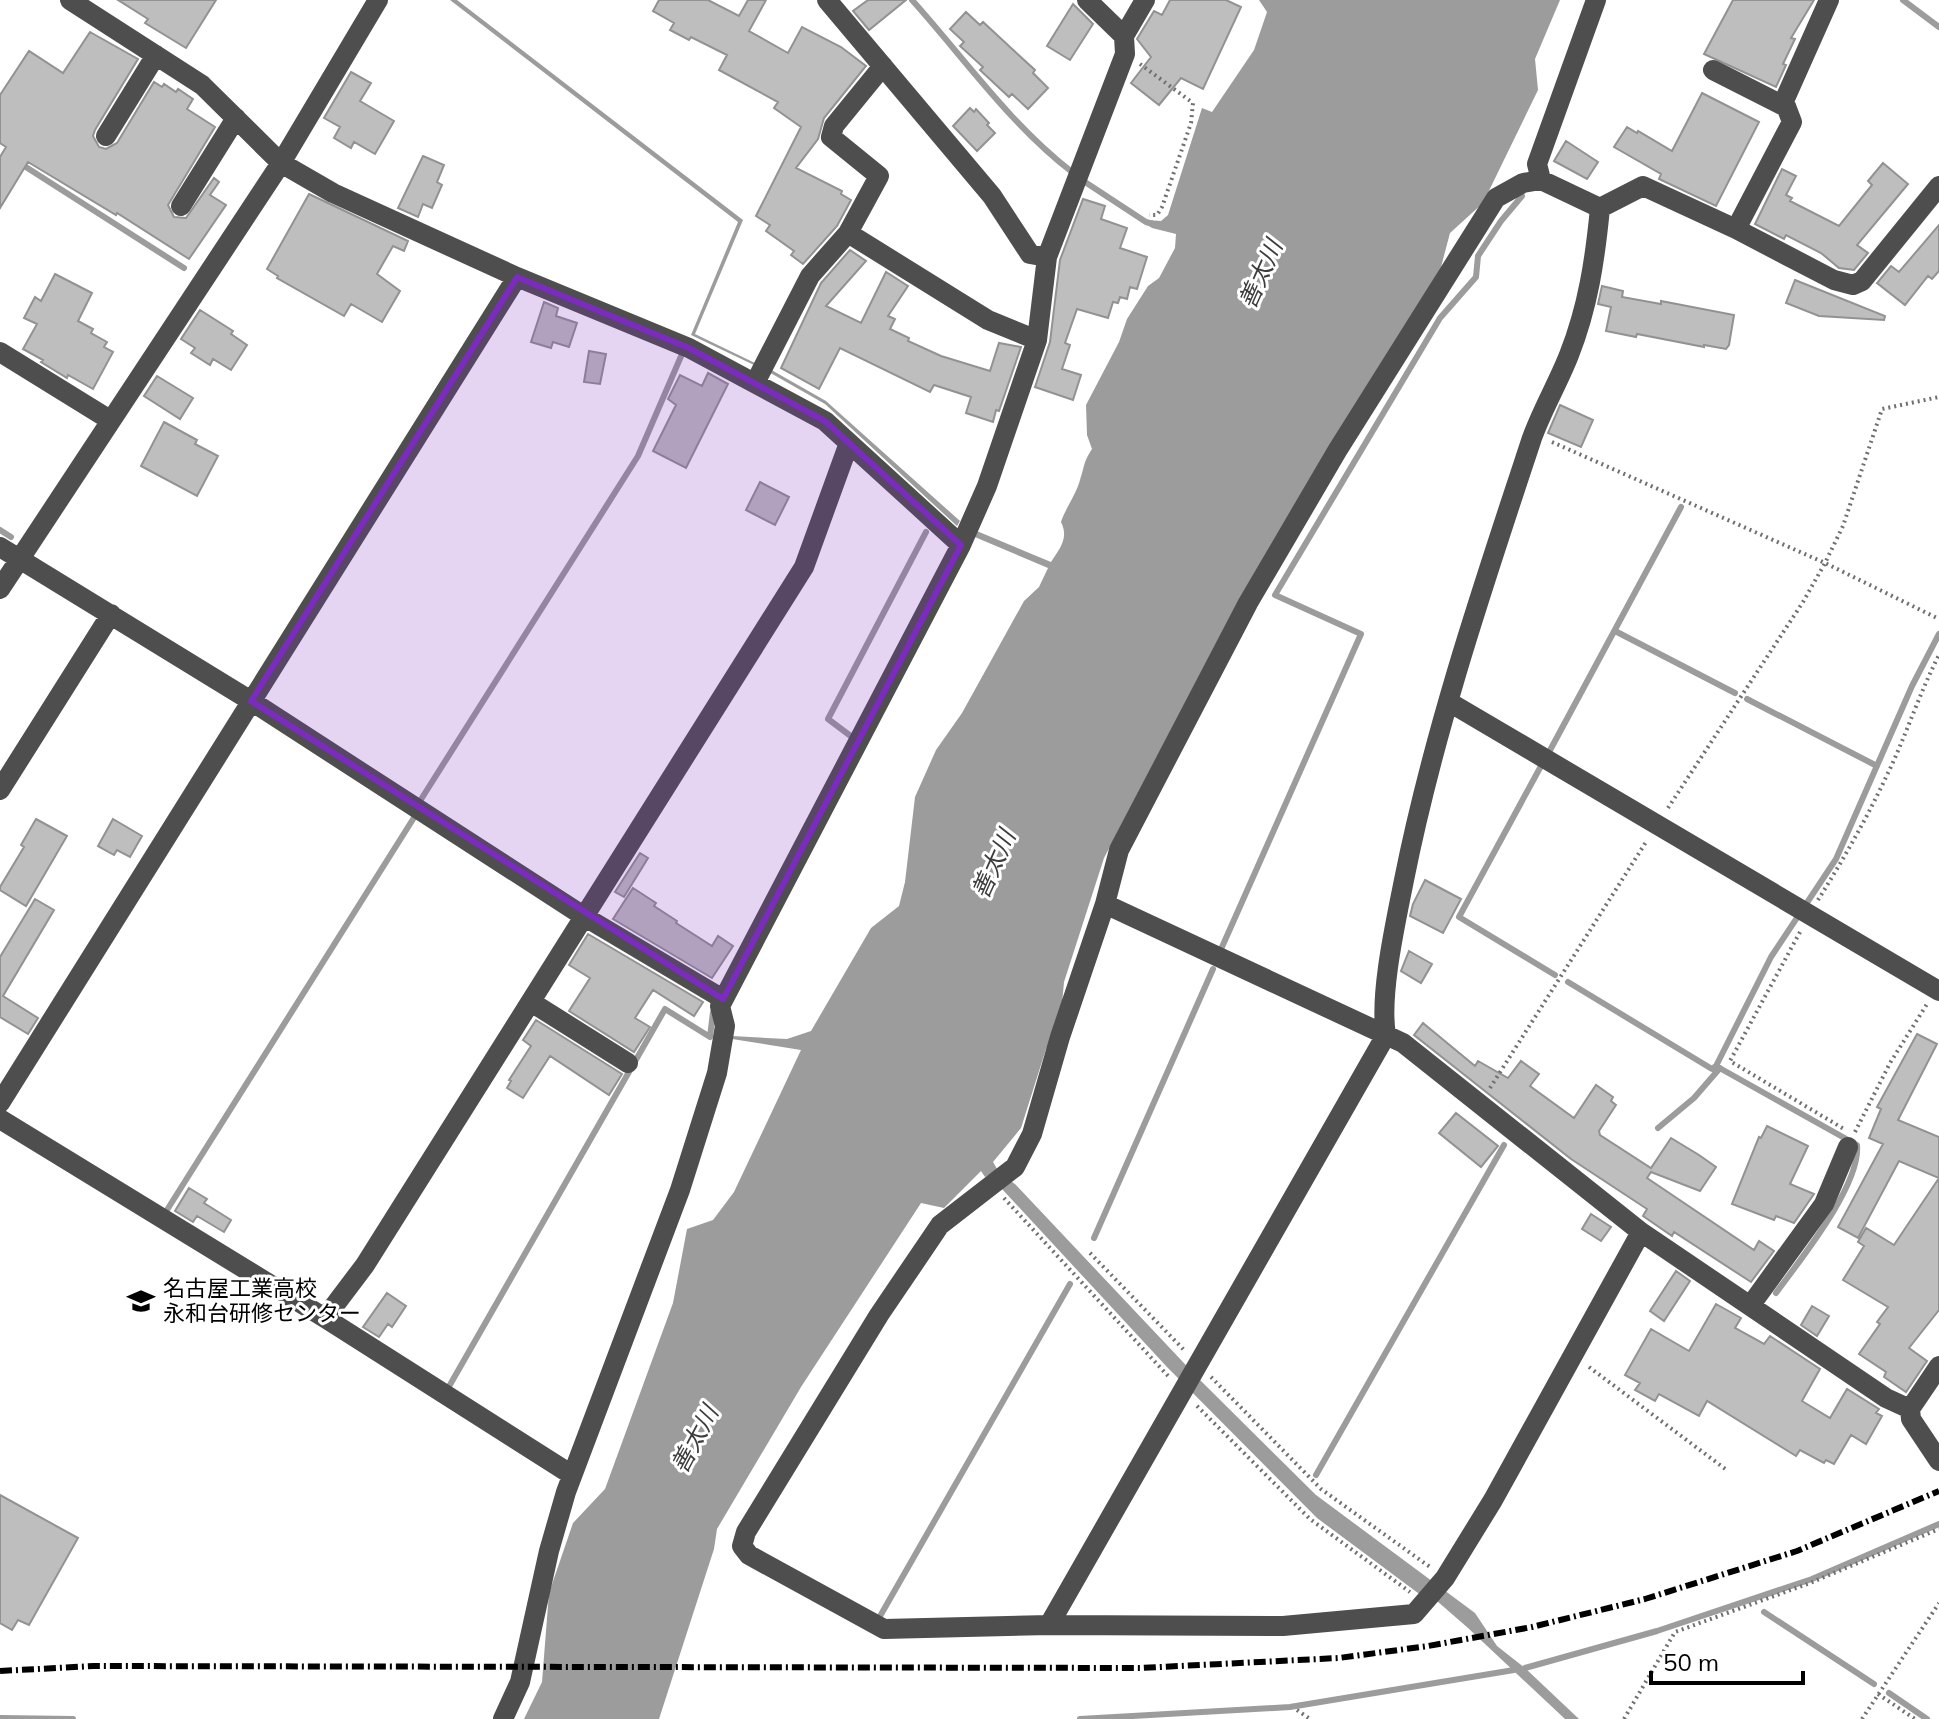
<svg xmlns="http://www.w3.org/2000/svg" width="1939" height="1719" font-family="Mulish,'Noto Sans JP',sans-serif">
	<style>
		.water { fill: #9c9c9c }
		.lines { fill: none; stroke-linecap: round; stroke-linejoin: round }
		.stream { stroke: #9c9c9c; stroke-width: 6 }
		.building { fill: #bebebe; stroke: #929292; stroke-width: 2 }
		.path { stroke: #707070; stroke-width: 4; stroke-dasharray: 2 4; stroke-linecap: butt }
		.minor { stroke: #4e4e4e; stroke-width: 20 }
		.rail { stroke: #000; stroke-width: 6; stroke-dasharray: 12 4 2 4; stroke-linecap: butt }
		.marked { fill: #7b2cbf; fill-opacity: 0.2; stroke: #7b2cbf; stroke-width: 6; stroke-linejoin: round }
		.labels { text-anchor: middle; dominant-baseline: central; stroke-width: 6; stroke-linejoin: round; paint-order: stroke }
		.poi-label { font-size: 22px; fill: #000; stroke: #fff; text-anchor: start }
		.water-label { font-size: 24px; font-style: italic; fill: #3d3d3d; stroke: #fff }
	</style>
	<rect width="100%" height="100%" fill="#fff"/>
	<path class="water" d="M450 0H457L743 220 695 334 755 363 754 365 691 335 738 222Z
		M1259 0H1560L1535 59 1538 90 1483 203 1450 233 1441 267 1232 613 1104 858 1064 982 1060 1026 1046 1049 1021 1128 993 1162 1000 1174 1015 1184 1199 1379 1316 1495 1475 1613 1497 1646 1525 1668 1579 1719H1565L1468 1628 1437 1601 1418 1593 1317 1518 1167 1367 989 1175 985 1177 981 1171 944 1208 921 1203 801 1387 717 1529 714 1549 659 1719H524L542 1682 549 1593 573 1523 605 1489 673 1303 687 1229 713 1220 734 1192 801 1050 732 1039V1036L787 1039 811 1031 871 928 899 906 905 882 915 797 936 750 962 713 1024 601 1039 587 1048 568 970 535 972 529 1051 562C1060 548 1069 538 1061 522 1066 507 1076 495 1080 480 1085 465 1083 463 1092 449L1087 435 1086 405 1119 342 1127 319 1148 286 1159 278 1175 248 1176 234 1152 228 1145 223 1147 220 1161 221 1168 215 1202 108 1212 112 1254 50 1267 12Z
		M768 368 826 401 960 521 957 526 825 404 767 371Z"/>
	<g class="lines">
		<path class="stream" d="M912 0C965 59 1009 123 1072 172
			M1903 0 1939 27
			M18 162 184 268
			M1085 182 1146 222 1153 224
			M0 530 11 537
			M1615 631 1735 693
			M1747 699 1877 766
			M852 737 828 719 926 532
			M1548 754 1681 507
			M1541 766 1459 917 1555 975
			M420 801 638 456 682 354
			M1222 947 1361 634 1275 595 1440 318 1476 277 1478 256 1501 221 1522 196
			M1568 982 1712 1069 1716 1066 1857 1145C1861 1185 1800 1260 1776 1293
			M1716 1066 1771 957 1836 859 1912 686 1939 634
			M1658 1128 1694 1098 1720 1068
			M167 1210 415 816
			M1094 1238 1213 969
			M447 1390 665 1009 710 1037 713 1012
			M1316 1475 1504 1145
			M1764 1612 1874 1684
			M879 1618 1070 1284
			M1525 1668 1657 1631 1812 1579 1939 1524
			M1889 1693 1927 1719
			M0 1718 73 1719
			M1080 1719 1290 1707 1514 1670"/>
	</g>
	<path class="building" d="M118 0H216L186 48 145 23 148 19Z
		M659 0H708L739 16 748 0H766L749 31 788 53 802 27 841 47 866 66 824 118 818 139 796 168 842 191 841 194 851 200 837 226 803 264 791 255 794 251 766 231 770 225 756 216 801 127 774 108 778 102 719 70 727 55 691 37 689 40 670 30 674 23 653 11Z
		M868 0H906L869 30 853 11Z
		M1170 0H1226L1241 7 1203 89 1181 78 1159 105 1131 83 1151 57 1137 39 1154 11 1162 15Z
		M1733 0H1814L1791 38 1795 39 1783 64 1786 65 1776 87 1704 54Z
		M1073 4 1093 24 1070 60 1047 46Z
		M966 12 980 25 983 22 1010 47 1035 70 1033 73 1048 88 1028 109 1012 94 1009 97 980 70 983 67 960 46 964 42 950 29Z
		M90 32 138 59 95 130 93 136 99 147 106 149 117 143 154 82 162 87 164 84 176 92 178 89 193 99 187 109 215 127 168 205 174 217 186 218 214 178 219 182 210 195 226 205 189 259 117 213 116 215 28 162 0 208V157L6 147 0 143V95L29 51 63 73Z
		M351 72 371 83 360 101 394 121 375 154 354 142 351 148 334 138 340 127 324 118Z
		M1702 93 1759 122 1716 206 1659 179 1661 174 1614 147 1627 127 1637 133 1638 131 1672 151Z
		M970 108 974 112 976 109 989 123 987 125 995 133 977 151 953 126Z
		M1566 141 1598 162 1587 179 1554 161Z
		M423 156 444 165 437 182 442 185 432 208 423 204 418 217 398 208Z
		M1883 163 1908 184 1857 245 1868 253 1854 270 1839 268 1821 253 1786 235 1784 239 1755 224 1782 169 1796 176 1786 195 1792 198 1790 201 1839 226 1872 185 1868 181Z
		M309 194 408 241 404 251 393 246 377 274 400 291 382 322 351 304 344 316 277 278 278 276 267 269Z
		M1083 199 1105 206 1101 219 1127 228 1120 248 1147 257 1137 289 1130 287 1127 299 1120 297 1118 303 1113 302 1108 318 1077 309 1065 343 1070 345 1062 369 1081 375 1073 400 1035 387 1050 342 1060 260Z
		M1939 225V271L1932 279 1928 276 1905 305 1877 283 1891 266 1899 272Z
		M850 250 866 261 826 306 861 323 886 272 908 286 888 316 895 319 890 329 909 338 908 341 941 356 990 371 999 343 1021 347 999 411 996 410 993 422 966 413 971 397 934 385 930 392 840 348 819 389 781 368 821 283Z
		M55 274 92 293 78 321 93 329 91 333 107 342 104 347 113 352 93 389 68 375 67 378 41 362 43 360 23 349 37 324 24 318 35 297 41 301Z
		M1795 280 1885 316 1884 320 1819 316 1786 303Z
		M1602 286 1623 291 1622 297 1661 304V301L1734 315 1729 345 1726 349 1704 345V347L1637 334 1636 337 1606 331 1611 307 1598 304Z
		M544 302 558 308 556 316 577 323 569 347 553 342 551 348 531 342Z
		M200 310 233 331 231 334 247 345 231 370 213 359 210 365 191 353 195 348 181 339Z
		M589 351 606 354 600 384 584 382Z
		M708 373 728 384 686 468 653 451 676 405 668 399 680 375 702 386Z
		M157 376 193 398 180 419 144 396Z
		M1560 405 1593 420 1581 447 1548 433Z
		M164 422 197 440 195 444 218 456 197 496 141 466Z
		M760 482 789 497 775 525 746 510Z
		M36 819 67 836 26 906 0 890V887L24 847 21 845Z
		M113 819 142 836 130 857 117 850 114 855 98 846Z
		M640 853 648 858 624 897 615 892Z
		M1425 880 1461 899 1443 933 1410 916 1413 904Z
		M633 888 656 903 654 906 677 921 676 923 712 946 718 936 733 946 712 978 613 919Z
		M35 899 54 910 3 996 38 1018 28 1034 0 1017V957Z
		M588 934 703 1002 694 1016 653 990 635 1018 650 1027 634 1052 569 1011 590 978 569 965Z
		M1409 951 1432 964 1421 983 1401 971Z
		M536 1020 622 1074 609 1095 550 1056 523 1098 507 1088 511 1081 509 1080 531 1046 523 1040Z
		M1423 1023 1475 1066 1478 1061 1508 1078 1521 1061 1539 1074 1530 1086 1574 1118 1596 1085 1613 1097 1611 1101 1616 1105 1599 1131 1600 1135 1651 1168 1671 1138 1699 1155 1716 1167 1700 1191 1651 1172 1647 1178 1754 1250 1759 1241 1774 1251 1751 1282 1674 1232 1672 1236 1643 1216 1647 1209 1571 1159 1414 1035Z
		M1917 1034 1937 1044 1898 1120 1939 1137V1310L1909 1348 1927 1361 1906 1392 1884 1377 1886 1372 1859 1354 1880 1324 1877 1322 1888 1307 1843 1280 1864 1246 1858 1242 1866 1228 1894 1245 1939 1178 1899 1161 1858 1238 1838 1227 1883 1144 1869 1138 1881 1109 1877 1107Z
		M1456 1113 1498 1146 1481 1167 1439 1133Z
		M1767 1126 1808 1146 1790 1184 1814 1194 1794 1223 1776 1216 1774 1220 1732 1204 1759 1137 1761 1138Z
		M189 1188 207 1199 204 1203 231 1220 224 1232 197 1216 193 1222 175 1211Z
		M1591 1214 1611 1227 1601 1241 1582 1229Z
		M1676 1271 1690 1281 1664 1321 1650 1311Z
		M387 1293 406 1306 392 1327 388 1324 379 1337 363 1327Z
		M1716 1304 1741 1318 1735 1328 1764 1344 1770 1336 1820 1369 1802 1401 1830 1418 1847 1389 1879 1409 1876 1413 1882 1416 1866 1444 1851 1435 1834 1464 1826 1460 1824 1463 1800 1450 1796 1456 1707 1401 1699 1416 1659 1394 1655 1401 1635 1390 1640 1383 1625 1375 1651 1329 1689 1351Z
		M1812 1306 1829 1316 1817 1336 1801 1325Z
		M0 1495 78 1538 29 1625 18 1620 12 1630 0 1623Z"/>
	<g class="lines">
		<path class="path" d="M1140 64 1193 103 1191 123 1162 207 1157 215H1149
			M1552 442 1825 563 1939 619
			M1668 808 1803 602 1825 563 1843 526 1882 409 1939 397
			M1818 900C1843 860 1867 818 1887 775 1906 736 1919 694 1939 655
			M1800 932 1730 1061 1844 1129
			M1490 1088 1646 842
			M1855 1132 1890 1063 1927 1004
			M1004 1198 1169 1377
			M1090 1253 1185 1351
			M1589 1367 1728 1471
			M1211 1377 1321 1489 1430 1567
			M1197 1406 1310 1519 1410 1592
			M1878 1694 1915 1719
			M1297 1710 1310 1719
			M1624 1719 1675 1632 1810 1583 1939 1529
			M1862 1719 1939 1603"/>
		<path class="minor" d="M70 0 202 85 281 163 333 193 517 277 689 348 825 421 961 545
			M827 0 992 196 1030 254 1047 257
			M1087 0 1124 36
			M1713 70 1786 107
			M106 136 156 55
			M1541 180 1600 208C1595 260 1588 307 1569 355 1558 383 1542 410 1532 438 1484 583 1434 730 1404 880 1396 921 1379 995 1386 1035L1049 1625 884 1629 749 1555 742 1546 746 1532 879 1315 940 1225 1015 1167 1032 1134 1060 1037 1105 904 1119 850 1248 603 1337 451 1496 198 1523 183Z
			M1541 180 1537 164 1596 0
			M181 206 236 118
			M1600 208 1643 186 1736 229 1834 280 1853 285 1862 281 1939 186
			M1736 229 1792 122 1784 101 1829 0
			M848 233 988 320 1037 340
			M0 352 110 420
			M756 381 810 276 848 233 879 176 831 137 834 126 883 66
			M0 547 251 701 585 917 723 999
			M0 589 281 163 378 0
			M1449 702 1939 991
			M0 790 111 614
			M1105 904 1403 1043 1641 1232 1886 1398 1910 1409
			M531 1002 628 1063
			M0 1103 517 277
			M0 1119 325 1318 572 1475
			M1750 1306 1824 1204 1848 1147
			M325 1318 365 1265 804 567 849 443
			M1939 1366 1910 1409 1911 1419 1939 1461
			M1049 1625 1283 1626 1414 1614 1445 1578 1493 1500 1641 1232
			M503 1719 520 1682 549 1551 566 1492 680 1190 717 1073 725 1026 720 1006 961 545 987 486 1037 340 1047 257 1125 54 1124 36 1145 0"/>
		<path class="rail" d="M0 1671 94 1666 1140 1668 1339 1658 1428 1646 1532 1627 1645 1599 1797 1551 1939 1491"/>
	</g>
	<path class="marked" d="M517 277 689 348 825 421 961 545 723 999 251 701Z"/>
	<defs>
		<g id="school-bare" transform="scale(2.16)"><path d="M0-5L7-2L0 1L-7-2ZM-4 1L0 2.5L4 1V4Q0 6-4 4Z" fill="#000" stroke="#fff" stroke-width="2.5" paint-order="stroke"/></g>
	</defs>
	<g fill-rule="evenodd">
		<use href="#school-bare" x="141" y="1301"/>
	</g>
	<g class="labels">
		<g class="poi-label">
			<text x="163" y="1288">名古屋工業高校<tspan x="163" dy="25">永和台研修センター</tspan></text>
		</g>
		<g class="water-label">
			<text transform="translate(1260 274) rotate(-66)">善太川</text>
			<text transform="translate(993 864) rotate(-66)">善太川</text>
			<text transform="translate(694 1439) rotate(-62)">善太川</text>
		</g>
	</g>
	<path d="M1651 1671v12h152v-12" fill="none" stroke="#000000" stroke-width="4"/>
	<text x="1663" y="1671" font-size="24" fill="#000000" stroke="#ffffff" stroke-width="6" paint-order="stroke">50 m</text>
</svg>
